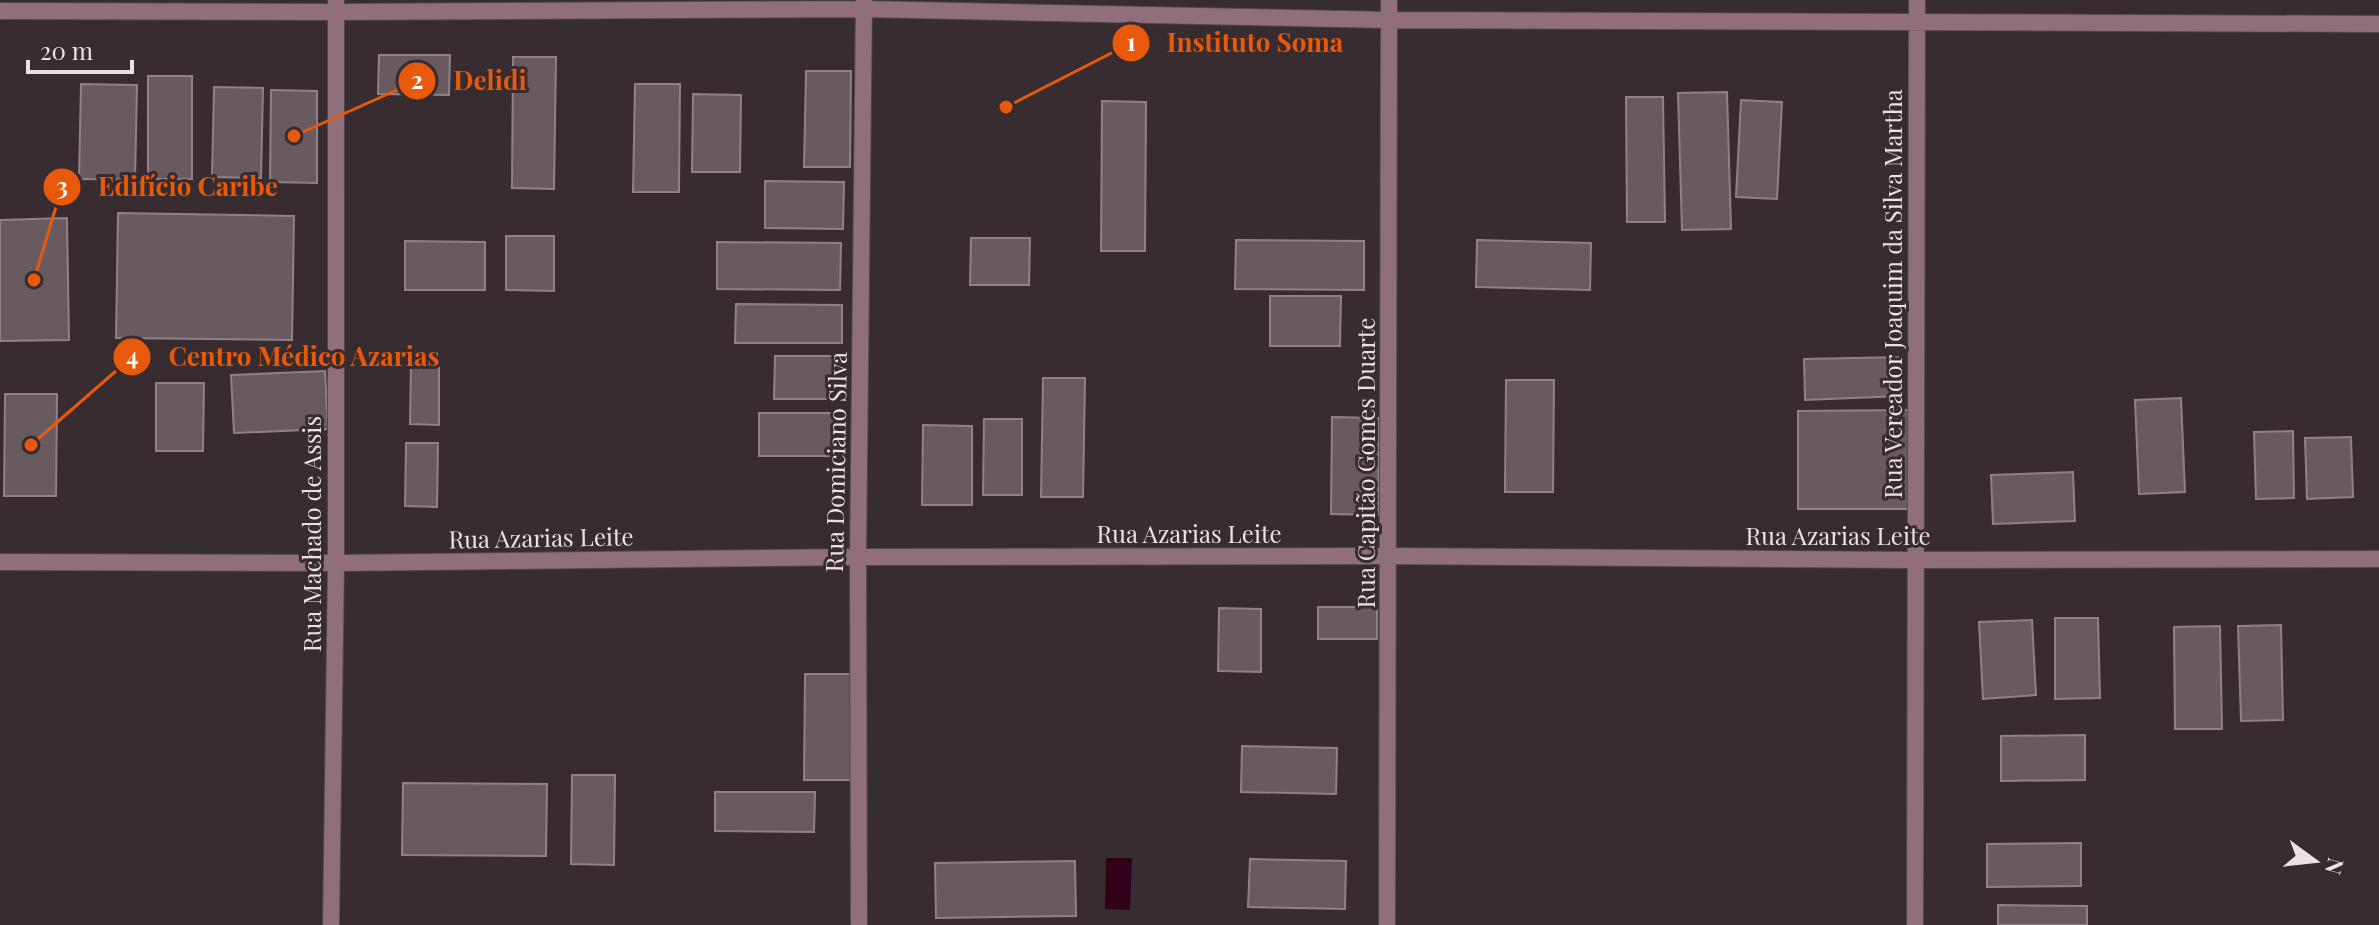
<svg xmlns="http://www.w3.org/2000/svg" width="2379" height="925" font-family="'Playfair Display',serif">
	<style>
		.water { fill: #31011a }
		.building { fill: #675b60; stroke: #8f8286; stroke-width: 2 }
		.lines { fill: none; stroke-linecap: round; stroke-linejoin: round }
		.minor-casing { stroke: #53494d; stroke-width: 18 }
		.tertiary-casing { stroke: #53494d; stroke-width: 18 }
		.minor { stroke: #906e7b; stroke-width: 16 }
		.tertiary { stroke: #906e7b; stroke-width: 16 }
		.labels { text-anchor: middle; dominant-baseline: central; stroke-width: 6; stroke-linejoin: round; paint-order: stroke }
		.street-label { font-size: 24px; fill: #e9e1e4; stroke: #372c30 }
		.leader { fill: none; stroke: #e8590c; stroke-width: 3 }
		.callout-dot { fill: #e8590c; stroke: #372c30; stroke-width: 3 }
		.mark-label { font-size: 24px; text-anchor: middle; font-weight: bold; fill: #fff }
		.callout-label { font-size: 26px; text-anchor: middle; font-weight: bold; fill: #e8590c; stroke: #372c30; stroke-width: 6; stroke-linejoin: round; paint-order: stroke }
	</style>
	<rect width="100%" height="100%" fill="#372c30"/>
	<path class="water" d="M1106 858H1132L1130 910 1105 909Z"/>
	<path class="building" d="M379 55H450L449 95 378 94Z
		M513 57H556L554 189 512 188Z
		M806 71H851L850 167H804Z
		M148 76H192V179H148Z
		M81 84 137 85 135 180 79 179Z
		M635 84H680L679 192H633Z
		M214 87 263 88 261 178 212 177Z
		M271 90 317 91V183L270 182Z
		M1727 92 1731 229 1682 230 1678 93Z
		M693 94 741 95 740 172H692Z
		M1626 97H1663L1665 222H1627Z
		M1741 100 1782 102 1777 199 1736 197Z
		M1102 101 1146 102 1145 251H1101Z
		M765 181 844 182 843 229 765 228Z
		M118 213 294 216 292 340 116 338Z
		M67 218 69 340 0 341V220Z
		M506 236H554V291L506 290Z
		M971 238H1030L1029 285H970Z
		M1236 240 1364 241V290L1235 289Z
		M1477 240 1591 243 1590 290 1476 287Z
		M405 241 485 242V290H405Z
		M717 242 841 243 840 290 717 289Z
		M1270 296H1341L1340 346H1270Z
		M736 304 842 305V343H735Z
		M775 356H838V399H774Z
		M1901 357 1902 396 1805 400 1804 359Z
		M411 362H439V425L410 424Z
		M325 371 328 429 234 433 231 375Z
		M1043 378H1085L1083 497H1041Z
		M1506 380H1554L1553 492H1505Z
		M156 383H204L203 451H156Z
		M5 394H57L56 496H4Z
		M2181 398 2185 492 2139 494 2135 400Z
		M1910 410V509H1798V411Z
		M759 413H834L833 456H759Z
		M1332 417 1379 418 1378 515 1331 514Z
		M984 419H1022V495H983Z
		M923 425 972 426V505H922Z
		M2293 431 2294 498 2256 499 2254 432Z
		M2351 437 2353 497 2307 499 2305 438Z
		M406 443H438L437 507 405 506Z
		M2073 472 2075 521 1993 524 1991 475Z
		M1318 607H1377V639H1318Z
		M1219 608 1261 609V672L1218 671Z
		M2055 618H2098L2100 698 2055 699Z
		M2032 620 2036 695 1983 699 1979 622Z
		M2281 625 2283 720 2241 721 2238 626Z
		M2220 626 2222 729H2175L2174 627Z
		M805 674H854L853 780H804Z
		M2085 735V780L2001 781V736Z
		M1242 746 1337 748 1336 794 1241 792Z
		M572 775H615L614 865 571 864Z
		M403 783 547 784 546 856 402 855Z
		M715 792H815L814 832 715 831Z
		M2081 843V886L1987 887V844Z
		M1250 859 1346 861 1345 909 1248 907Z
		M1075 861 1076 916 936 918 935 863Z
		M1998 905 2087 906V925H1998Z"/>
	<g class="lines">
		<g class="minor-casing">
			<path id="minor" d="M0 11 336 12 864 9 1388 20 2379 24
				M331 925 336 563V0
				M859 925 858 557 864 0
				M1387 925 1389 0
				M1915 925 1917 0"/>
		</g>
		<g class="tertiary-casing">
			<path id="tertiary" d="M0 562 336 563 858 557 1389 556 1914 560 2379 559"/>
		</g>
		<use href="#minor" class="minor"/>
		<use href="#tertiary" class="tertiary"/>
	</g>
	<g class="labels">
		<g class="street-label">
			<text transform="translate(1892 294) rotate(-90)">Rua Vereador Joaquim da Silva Martha</text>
			<text transform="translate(835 462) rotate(-89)">Rua Domiciano Silva</text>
			<text transform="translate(1365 463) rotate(-90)">Rua Capitão Gomes Duarte</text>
			<text x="1189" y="533">Rua Azarias Leite</text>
			<text transform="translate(311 534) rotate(-90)">Rua Machado de Assis</text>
			<text x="1838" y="535">Rua Azarias Leite</text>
			<text transform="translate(541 537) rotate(-1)">Rua Azarias Leite</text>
		</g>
	</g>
	<path class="leader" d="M1006 107L1131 43M294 136L417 81M34 280L62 187M31 445L132 357"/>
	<g class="callout-dot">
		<circle cx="1006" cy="107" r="8"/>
		<circle cx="294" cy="136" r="8"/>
		<circle cx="34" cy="280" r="8"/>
		<circle cx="31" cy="445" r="8"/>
		<circle cx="1131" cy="43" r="20"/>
		<circle cx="417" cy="81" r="20"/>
		<circle cx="62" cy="187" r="20"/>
		<circle cx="132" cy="357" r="20"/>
	</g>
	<g class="mark-label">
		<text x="1131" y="51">1</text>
		<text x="417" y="89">2</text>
		<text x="62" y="195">3</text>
		<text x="132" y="365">4</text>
	</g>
	<g class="callout-label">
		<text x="1255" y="52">Instituto Soma</text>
		<text x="490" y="90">Delidi</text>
		<text x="188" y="196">Edifício Caribe</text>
		<text x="304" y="366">Centro Médico Azarias</text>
	</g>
	<g transform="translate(2315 861) rotate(105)" stroke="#372c30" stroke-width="6" paint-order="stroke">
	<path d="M0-6L14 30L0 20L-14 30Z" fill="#e9e1e4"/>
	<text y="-12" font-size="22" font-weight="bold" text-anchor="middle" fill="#e9e1e4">N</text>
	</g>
	<path d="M28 60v12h104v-12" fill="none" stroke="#e9e1e4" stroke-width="4"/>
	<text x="40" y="60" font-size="24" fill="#e9e1e4" stroke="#372c30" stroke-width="6" paint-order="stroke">20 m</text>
</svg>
